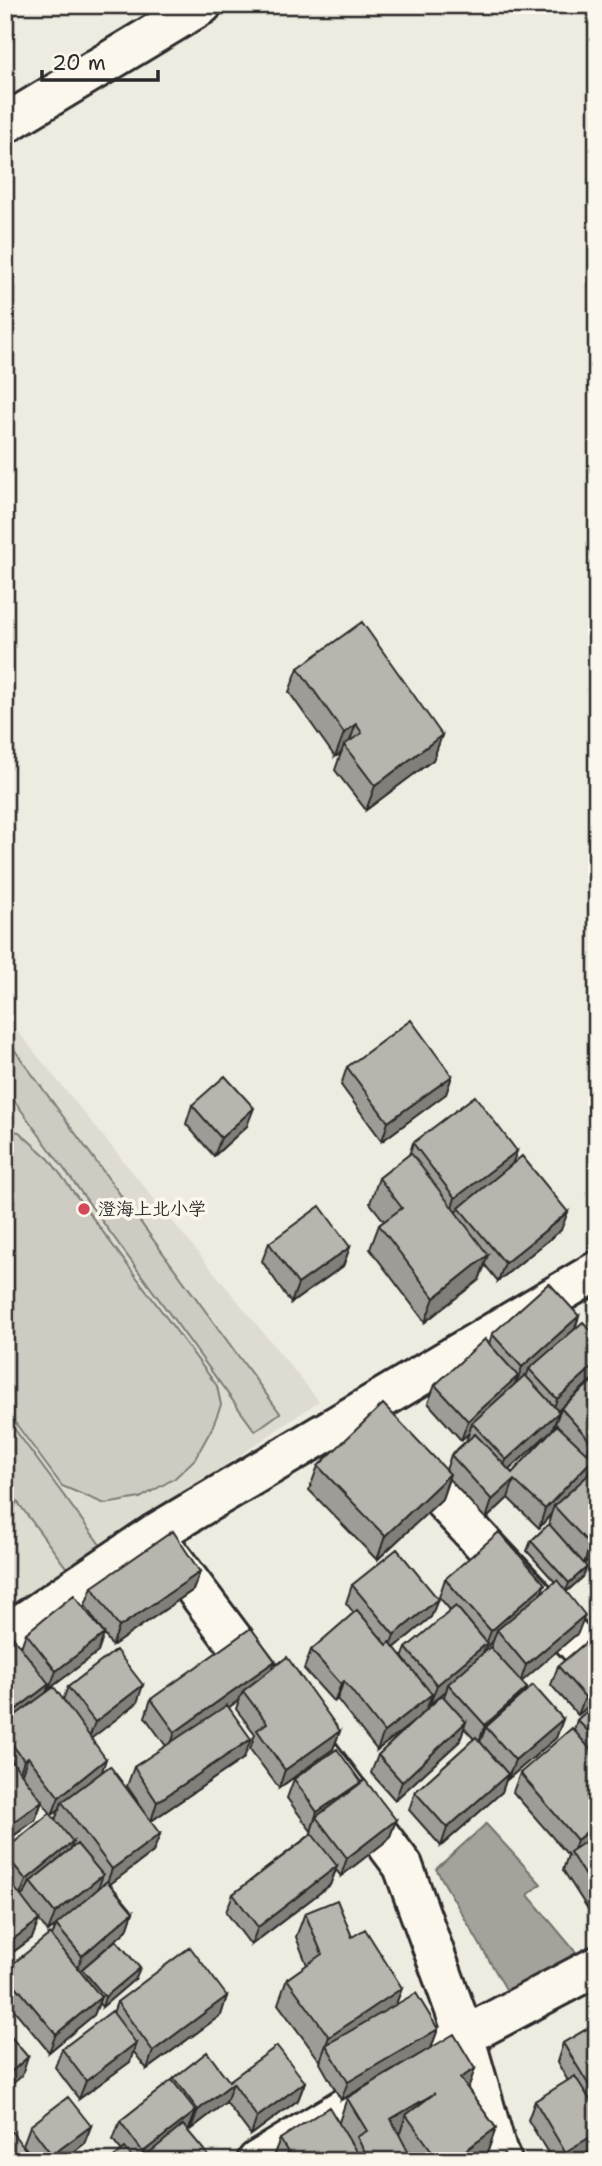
<svg xmlns="http://www.w3.org/2000/svg" width="602" height="2166" font-family="'Shantell Sans','LXGW WenKai TC',sans-serif">
	<style>
		.built { fill: #dedbd1 }
		.green { fill: #cecbc2; stroke: #7c7b76; stroke-width: 2 }
		.water { fill: #a4a29a; stroke: #74726e; stroke-width: 2 }
		.lines { fill: none; stroke-linecap: round; stroke-linejoin: round }
		.minor-casing { stroke: #2b2b2b; stroke-width: 44 }
		.minor { stroke: #fbf7ec; stroke-width: 38 }
		.wall { fill: #9e9c96; stroke: #2b2b2b; stroke-width: 2; fill-rule: evenodd }
		.shaded-wall { fill: #817f7a; stroke: #2b2b2b; stroke-width: 2 }
		.building { fill: #b8b5ae; stroke: #2b2b2b; stroke-width: 2 }
		.poi-dot { fill: #d1495b; stroke: #fbf7ec; stroke-width: 2.5 }
		.labels { text-anchor: middle; dominant-baseline: central; stroke-width: 7; stroke-linejoin: round; paint-order: stroke }
		.poi-label { font-size: 18px; fill: #2b2b2b; stroke: #fbf7ec; text-anchor: start }
	</style>
	<rect width="100%" height="100%" fill="#eeebe0"/>
	<filter id="ink" filterUnits="userSpaceOnUse"><feTurbulence type="fractalNoise" baseFrequency=".0143" numOctaves="2"/><feDisplacementMap in="SourceGraphic" scale="14" xChannelSelector="R" yChannelSelector="G"/><feConvolveMatrix kernelMatrix="1 2 1 2 8 2 1 2 1" color-interpolation-filters="sRGB"/></filter>
	<g filter="url(#ink)">
		<path class="built" d="M5 1016 319 1401 5 1617Z"/>
		<path class="green" d="M5 1037 280 1413 255 1431 5 1088Z
			M5 1130 19 1132 49 1159 217 1386 221 1405 212 1428 195 1459 175 1478 140 1498 105 1504 62 1486 5 1409Z
			M5 1416 101 1546 68 1570 5 1485Z"/>
		<path class="water" d="M486 1824 541 1884 528 1895 579 1956 507 1991 436 1869Z"/>
		<g class="lines">
			<g class="minor-casing">
				<path id="minor" d="M5 124 202 5
					M407 1462 597 1665
					M154 1534 403 1866 464 2035 497 2150 502 2161
					M5 1635 154 1534 597 1271
					M444 2047 597 1966
					M257 2161 390 2080"/>
			</g>
			<use href="#minor" class="minor"/>
		</g>
		<path class="wall" d="M298 668 442 735 433 760 366 810 335 770 341 753 335 757 289 692Z
			M347 1067 452 1076 446 1094 382 1141 341 1085Z
			M192 1105 247 1126 214 1156 186 1124Z
			M413 1143 517 1151 512 1164 561 1230 498 1281 485 1265 479 1280 425 1322 370 1249 379 1225 384 1221 370 1203 379 1178 409 1155Z
			M269 1243 350 1247 343 1266 291 1303 262 1261Z
			M579 1316 575 1329 597 1375 558 1410 559 1412 552 1430 509 1470 512 1473 555 1428 554 1427 561 1408 597 1377 589 1455 593 1459 587 1476 597 1552 584 1564 583 1577 566 1592 578 1633 521 1681 527 1688 525 1692 563 1719 556 1738 508 1779 507 1777 502 1792 441 1846 409 1810 415 1792 474 1739 464 1728 460 1741 395 1800 371 1773 378 1755 411 1724 377 1750 337 1699 334 1702 304 1669 311 1650 354 1613 346 1603 352 1585 438 1599 431 1617 394 1648 402 1658 406 1648 451 1611 439 1597 445 1579 541 1594 555 1582 527 1551 531 1541 548 1525 551 1514 539 1528 508 1498 486 1519 449 1479 442 1499 377 1560 309 1490 318 1466 446 1470 451 1455 466 1441 469 1433 461 1440 428 1403 435 1385 489 1344 492 1334ZM493 1641 491 1647 483 1653 485 1648ZM446 1691 444 1697 426 1710 429 1702 430 1704Z
			M200 1572 193 1590 112 1646 85 1605 92 1587Z
			M5 1627 21 1647 26 1633 104 1634 98 1652 49 1689 48 1688 46 1692 63 1700 68 1687 137 1703 91 1738 102 1772 160 1834 153 1852 110 1884 133 1912 127 1930 103 1951 140 1968 136 1978 102 2007 99 2003 94 2015 49 2052 5 1999V1970L52 1936 56 1926 48 1932 39 1920 32 1938 5 1958V1850L55 1820 59 1810 52 1815 42 1802 35 1820 5 1842Z
			M597 1633V1699L578 1715 551 1685 558 1666Z
			M272 1669 340 1731 333 1749 279 1788 250 1749 255 1734 236 1709 239 1700 229 1707 244 1758 151 1821 127 1786 134 1767 166 1746 145 1717 151 1699Z
			M597 1702V1923L563 1870 568 1855 513 1792 520 1773 574 1730 577 1720Z
			M294 1779 360 1784 396 1820 389 1839 341 1876 336 1870 330 1885 251 1945 226 1912 233 1894 310 1835 312 1830 311 1831 287 1798Z
			M305 1913 352 1937 402 1988 396 2004 438 2029 431 2048 341 2100 320 2063 321 2060 320 2061 278 2004 287 1979 307 1965 296 1937Z
			M597 1977V1991L593 1986Z
			M227 1996 221 2015 147 2069 133 2051 130 2062 79 2099 55 2067 62 2049 113 2013 117 2002Z
			M597 2023V2147L574 2161H553L528 2120 535 2101 568 2081 557 2062 563 2043Z
			M174 2078 229 2081 305 2082 298 2100 251 2135 226 2102 191 2129 190 2127 187 2131 207 2161H109L122 2151 113 2140 120 2121 172 2081Z
			M468 2089 496 2128 487 2153 476 2161H271L280 2139 339 2122 347 2098Z
			M30 2126H91L84 2144 62 2161H36L23 2145Z
			M597 2153V2161H592L595 2154Z"/>
		<path class="shaded-wall" d="M356 724 347 749 344 745 341 753 335 757 344 733Z
			M442 735 433 760 366 810 375 786Z
			M452 1076 446 1094 382 1141 388 1122Z
			M254 1108 247 1126 214 1156 221 1138Z
			M517 1151 510 1170 449 1217 455 1198Z
			M568 1212 561 1230 498 1281 505 1263Z
			M350 1247 343 1266 291 1303 298 1284Z
			M488 1255 479 1280 425 1322 434 1298Z
			M579 1316 573 1334 529 1369 527 1375 515 1386 522 1367Z
			M597 1363V1375L550 1418 557 1399Z
			M518 1376 511 1394 472 1423 469 1433 461 1440 468 1421Z
			M559 1412 552 1430 499 1479 506 1460Z
			M597 1436V1449L584 1460 591 1442Z
			M593 1459 587 1477 554 1506 551 1514 539 1528 545 1509Z
			M450 1474 442 1499 377 1560 385 1536Z
			M514 1480 508 1498 486 1519 492 1500Z
			M15 1505 6 1529 5 1530V1512Z
			M597 1539V1552L584 1564 590 1545Z
			M587 1567 583 1577 565 1593 569 1583Z
			M200 1572 193 1590 112 1646 119 1627Z
			M545 1584 538 1602 497 1630 493 1641 485 1648 480 1662 448 1684 446 1691 430 1704 437 1685 486 1644 491 1631Z
			M438 1599 431 1617 387 1654 394 1635Z
			M585 1615 578 1633 520 1683 526 1665Z
			M104 1634 98 1652 49 1689 56 1671Z
			M275 1661 268 1680 243 1691 239 1700 169 1750 175 1732Z
			M344 1681 337 1699 334 1702 341 1684Z
			M49 1684 43 1703 5 1731V1718Z
			M143 1685 137 1703 88 1741 95 1722Z
			M597 1687V1699L578 1715 585 1697Z
			M527 1688 520 1706 486 1727 480 1742 478 1744 485 1725Z
			M432 1694 425 1713 377 1750 384 1732Z
			M563 1719 556 1738 508 1779 515 1760Z
			M466 1722 460 1741 395 1800 402 1782Z
			M340 1731 333 1749 279 1788 285 1770Z
			M251 1739 244 1758 151 1821 157 1802Z
			M28 1757 21 1776 18 1778 24 1760Z
			M106 1759 100 1778 62 1802 59 1810 52 1815 59 1797Z
			M508 1774 502 1792 441 1846 447 1828Z
			M361 1782 354 1800 316 1817 311 1831 317 1812Z
			M42 1801 35 1820 5 1842V1828Z
			M396 1820 389 1839 341 1876 347 1858Z
			M597 1823V1835L572 1855 577 1840Z
			M160 1834 153 1852 105 1888 112 1869Z
			M73 1842 67 1860 30 1882 25 1893 19 1898 26 1880Z
			M337 1866 330 1885 251 1945 258 1927Z
			M103 1875 96 1894 48 1932 55 1913Z
			M133 1912 127 1930 76 1974 82 1956Z
			M39 1920 32 1938 5 1958V1945Z
			M140 1968 136 1978 102 2007 105 1997Z
			M402 1988 393 2012 326 2045 320 2061 329 2037Z
			M227 1996 221 2015 147 2069 153 2051Z
			M101 1997 94 2015 49 2052 56 2034Z
			M438 2029 431 2048 341 2100 348 2082Z
			M136 2043 130 2062 79 2099 86 2081Z
			M28 2057 22 2076 5 2090V2077Z
			M475 2069 466 2094 460 2078Z
			M305 2082 298 2100 251 2135 257 2117Z
			M233 2083 226 2102 191 2129 198 2110Z
			M435 2093 406 2115 400 2133 382 2143 391 2119Z
			M595 2095H597V2105L595 2110 589 2114Z
			M196 2111 189 2129 149 2161 142 2159 140 2161 143 2152Z
			M91 2126 84 2144 62 2161H50L52 2155Z
			M496 2128 487 2153 476 2161H451Z
			M597 2133V2147L574 2161H561L565 2152Z"/>
		<path class="building" d="M362 622 442 735 375 786 344 745 362 733 356 724 344 733 298 668Z
			M411 1020 452 1076 388 1122 347 1067Z
			M225 1076 254 1108 221 1138 192 1105Z
			M475 1096 517 1151 455 1198 413 1143Z
			M411 1153 488 1255 434 1298 379 1225 402 1208 379 1178Z
			M522 1156 568 1212 505 1263 459 1208Z
			M320 1206 350 1247 298 1284 269 1243Z
			M549 1283 579 1316 522 1367 492 1334Z
			M583 1322 597 1337V1363L557 1399 529 1369Z
			M485 1339 518 1376 468 1421 435 1385Z
			M525 1375 559 1412 506 1460 472 1423Z
			M597 1377V1436L591 1442 561 1408Z
			M383 1404 450 1474 385 1536 318 1466Z
			M557 1425 593 1459 545 1509 514 1480 492 1500 451 1455 475 1434 512 1473Z
			M597 1467V1539L590 1545 554 1506Z
			M5 1491 15 1505 5 1512Z
			M549 1524 587 1567 569 1583 531 1541Z
			M173 1531 200 1572 119 1627 92 1587Z
			M499 1532 545 1584 491 1631 445 1579Z
			M397 1549 438 1599 394 1635 352 1585Z
			M557 1580 585 1615 526 1665 497 1630Z
			M74 1595 104 1634 56 1671 26 1633Z
			M456 1606 487 1643 437 1685 406 1648Z
			M357 1610 387 1645 390 1642 432 1694 384 1732 344 1681 341 1684 311 1650Z
			M5 1627 49 1684 5 1718Z
			M251 1628 275 1661 175 1732 151 1699Z
			M597 1633V1687L585 1697 558 1666Z
			M490 1647 527 1688 485 1725 448 1684Z
			M116 1650 143 1685 95 1722 68 1687Z
			M287 1657 340 1731 285 1770 257 1730 267 1723 243 1691Z
			M533 1685 563 1719 515 1760 486 1727Z
			M54 1687 106 1759 59 1797 28 1757 24 1760 5 1735V1723Z
			M442 1695 466 1722 402 1782 378 1755Z
			M597 1702V1740L577 1720Z
			M227 1705 251 1739 157 1802 134 1767Z
			M572 1728 597 1757V1823L577 1840 520 1773Z
			M476 1737 508 1774 447 1828 415 1792Z
			M337 1749 361 1782 317 1812 294 1779Z
			M5 1752 42 1801 5 1828Z
			M110 1766 160 1834 112 1869 62 1802Z
			M365 1780 396 1820 347 1858 316 1817Z
			M50 1813 73 1842 26 1880 5 1854V1850Z
			M312 1834 337 1866 258 1927 233 1894Z
			M597 1834V1895L570 1852Z
			M77 1844 103 1875 55 1913 30 1882Z
			M5 1875 39 1920 5 1945Z
			M107 1881 133 1912 82 1956 56 1925Z
			M337 1900 352 1937 365 1929 402 1988 329 2037 287 1979 322 1954 305 1913Z
			M50 1934 101 1997 56 2034 5 1973V1970Z
			M116 1940 140 1968 105 1997 82 1969Z
			M190 1947 227 1996 153 2051 117 2002Z
			M416 1993 438 2029 348 2082 326 2045Z
			M112 2011 136 2043 86 2081 62 2049Z
			M597 2023V2095H595L563 2043Z
			M5 2030 28 2057 5 2077Z
			M454 2034 475 2069 460 2078 496 2128 451 2161H439L406 2115 435 2093 391 2119 413 2161H369L357 2137 367 2131 347 2098Z
			M277 2046 305 2082 257 2117 233 2083 198 2110 174 2078 207 2052 229 2081Z
			M575 2076 597 2111V2133L565 2152 535 2101Z
			M172 2080 196 2111 143 2152 120 2121Z
			M68 2097 91 2126 52 2155 30 2126Z
			M329 2107 362 2161H293L280 2139Z
			M5 2123 34 2161H5Z
			M183 2125 209 2156 203 2161H143L142 2159Z
			M125 2148 135 2161H109Z
			M504 2154 508 2161H493Z"/>
	</g>
	<circle class="poi-dot" cx="84" cy="1209" r="7"/>
	<g class="labels">
		<g class="poi-label">
			<text x="98" y="1209">澄海上北小学</text>
		</g>
	</g>
	<rect width="602" height="2166" fill="none" stroke="#fbf7ec" stroke-width="28"/>
	<rect x="14" y="14" width="574" height="2138" fill="none" stroke="#2b2b2b" stroke-width="2.5" filter="url(#ink)"/>
	<path d="M42 70v10h116v-10" fill="none" stroke="#2b2b2b" stroke-width="3.5"/>
	<text x="52" y="70" font-size="21" fill="#2b2b2b" stroke="#fbf7ec" stroke-width="5" paint-order="stroke">20 m</text>
</svg>
